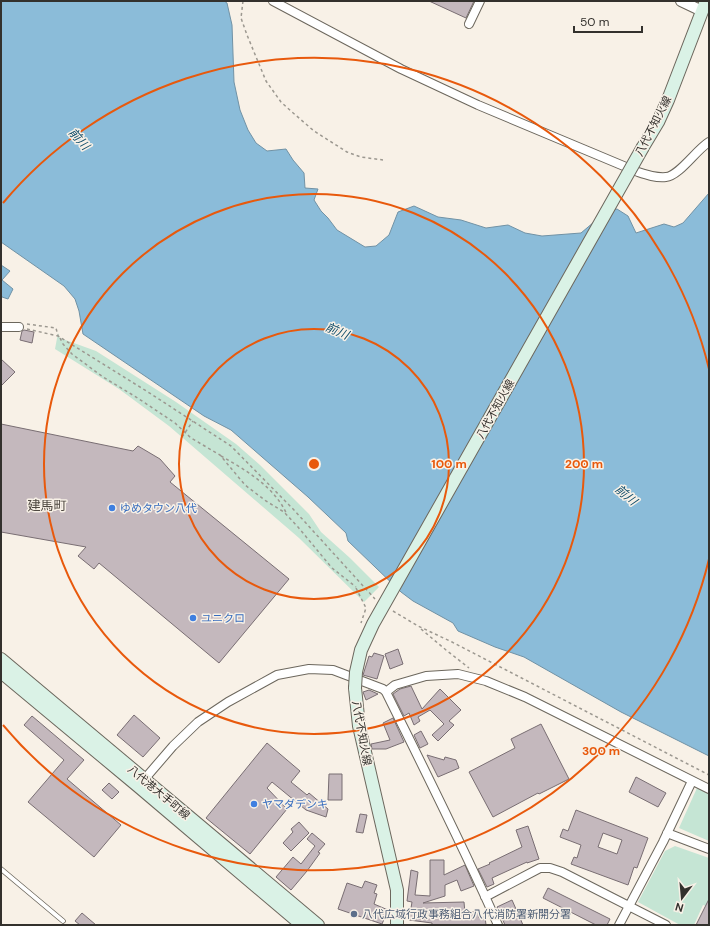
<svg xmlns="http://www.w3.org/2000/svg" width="710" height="926" font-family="'DM Sans','Noto Sans JP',sans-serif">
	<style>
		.green { fill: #c5e5d4 }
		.water { fill: #8bbcd9; stroke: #7192a5 }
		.building { fill: #c4b8bd; stroke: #796e73; fill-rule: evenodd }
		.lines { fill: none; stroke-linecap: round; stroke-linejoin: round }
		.service-casing { stroke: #6c675d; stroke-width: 5.5 }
		.minor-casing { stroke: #6c675d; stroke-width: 10 }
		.tertiary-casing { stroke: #6c675d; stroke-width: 12 }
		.secondary-casing { stroke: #6c675d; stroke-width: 14 }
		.path { stroke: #9c9890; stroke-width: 1.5; stroke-dasharray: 3 3; stroke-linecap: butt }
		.service { stroke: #fff; stroke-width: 4 }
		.minor { stroke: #fff; stroke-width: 8 }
		.tertiary { stroke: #fff; stroke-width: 10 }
		.secondary { stroke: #daf2e6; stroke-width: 12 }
		.secondary-bridge-casing { stroke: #6c675d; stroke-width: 14; stroke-linecap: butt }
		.secondary-bridge { stroke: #daf2e6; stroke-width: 12 }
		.ring { fill: none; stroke: #e8590c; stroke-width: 2 }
		.shop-dot { fill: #3f7fe0; stroke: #f8f1e7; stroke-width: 1.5 }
		.service-dot { fill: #5c6f8a; stroke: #f8f1e7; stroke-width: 1.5 }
		.labels { text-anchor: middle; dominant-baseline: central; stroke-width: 3; stroke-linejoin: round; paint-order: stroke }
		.street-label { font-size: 11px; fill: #33312d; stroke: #f8f1e7 }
		.shop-label { font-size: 11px; fill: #366cbe; stroke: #f8f1e7; text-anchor: start }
		.service-label { font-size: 11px; fill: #4e5e75; stroke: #f8f1e7; text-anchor: start }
		.water-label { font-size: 12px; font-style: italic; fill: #0f4d6b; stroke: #f8f1e7 }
		.quarter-label { font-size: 13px; fill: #4e4840; stroke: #f8f1e7 }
		.centre { fill: #e8590c; stroke: #f8f1e7; stroke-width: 2 }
		.ring-label { font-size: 12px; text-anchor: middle; font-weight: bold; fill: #e8590c; stroke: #f8f1e7; stroke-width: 3; stroke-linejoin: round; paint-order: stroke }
	</style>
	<rect width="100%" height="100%" fill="#f8f1e7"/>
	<path class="green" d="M58 333 60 338 96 351 176 402 236 444 260 465 309 514 321 532 350 558 379 587 364 602 299 538 169 426 119 389 55 349Z
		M697 788 709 794V841L679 828Z
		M675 846 709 858V907L703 905 694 925H680L638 902 665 851Z"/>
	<path class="water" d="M1 1H224L227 3 232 25 234 82 240 110 248 130 256 143 267 151 286 149 293 160 304 173 305 188 318 189 314 200 321 211 328 218 337 230 365 247 376 246 389 235 398 212 414 206 438 217 461 220 486 228 508 225 525 233 542 236 581 233 594 222 601 212 617 209 628 216 636 233 664 224 674 227 683 223 709 193V756L621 712 524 657 495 647 458 631 453 623 413 601 401 592 348 541 346 533 308 497 231 430 204 416 83 334 79 311 75 299 64 286 1 242Z
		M1 265 10 271 2 280 13 289 8 299 2 297 1 295Z"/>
	<path class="building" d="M429 1H474L466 18Z
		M24 330 34 332 32 343 20 340 22 331Z
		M1 359 15 372 1 386Z
		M1 424 133 451 138 446 160 459 175 476 170 482 289 579 219 663 99 563 94 569 78 556 86 547 1 532Z
		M398 649 403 664 390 669 385 654Z
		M374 653 384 656 377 679 363 675 369 656 372 657Z
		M411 686 422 709 440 689 461 710 449 721 454 725 438 741 432 735 444 724 430 710 418 717 420 721 414 725 409 713 404 716 393 694 400 689Z
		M369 690 378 694 366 700 363 692Z
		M134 715 160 738 143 757 117 735Z
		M32 716 84 760 67 779 121 825 94 857 28 802 64 760 24 725Z
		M393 718 404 742 386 749H372L371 744 390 740 383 723Z
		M541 724 569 779 539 794 538 793 493 817 469 772 515 748 511 739Z
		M421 731 428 744 420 748 414 735Z
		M267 743 300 771 291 782 307 795 309 793 328 809 326 817 306 810 272 782 267 788 287 809 250 854 206 818Z
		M427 755 444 760 445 757 456 760 459 768 438 777Z
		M329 774H342V800H328Z
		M636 777 666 793 658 807 629 792Z
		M109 783 119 792 112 799 102 790Z
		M576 810 648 838 637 868 634 867 628 885 571 864 574 857 577 858 581 845 560 837 563 829 568 831ZM603 833 622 840 617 854 598 847Z
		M360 814 367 815 363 833 356 832Z
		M299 822 309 833 291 851 283 843 293 832 291 829Z
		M528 826 539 859 527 863V862L492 878 494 884 487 887 478 869 490 864 489 863 522 847 516 830Z
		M312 833 325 844 318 852 320 853 307 871 291 890 276 877 293 857 301 864 315 846 307 839Z
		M430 860H444V875L465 865 474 886 461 891 457 880 445 885V896L423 903 464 902 465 913 478 911 479 918 485 917 486 925H432V923L409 920 412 902 407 901 411 870 418 872 415 895 430 896Z
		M365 881 377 885 374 893 377 894 374 904 388 910 382 924 338 909 347 883 362 888Z
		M548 888 610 919 607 925H596L543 898Z
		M709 899V925H696Z
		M512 900 523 925H505L497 907Z
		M82 913 96 925H80L75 921Z"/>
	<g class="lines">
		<g class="service-casing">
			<path id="service" d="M1 869 63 921"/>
		</g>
		<g class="minor-casing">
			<path id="minor" d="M273 1 401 69 478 105 638 172C647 175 656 178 666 177 679 176 696 150 709 142
				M469 24 480 1
				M1 327H19
				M386 692 395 685 426 676 458 674 486 681 525 697 709 789
				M142 782 173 746 198 722 228 702 277 675 309 669 333 670 383 689 386 692C424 769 463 846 498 925
				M667 833 709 849
				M485 897 540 868H550L562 872 666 925
				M619 925 663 842 692 781"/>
		</g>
		<g class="tertiary-casing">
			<path id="tertiary" d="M681 1 702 11"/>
		</g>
		<g class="secondary-casing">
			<path id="secondary" d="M643 147 658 122 668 100 706 1
				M1 659 318 925
				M1 672 138 786 302 925
				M355 688 359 726 397 890V925"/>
		</g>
		<path class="path" d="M243 1 241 18 247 35 266 81 281 102 292 112 314 131 347 152 361 157 383 160
			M27 324 56 328 58 336 148 392 231 446 294 510 375 599
			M27 329 58 336
			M60 338 63 344 72 354 103 377 136 397 175 423 191 438 220 455 245 485 266 501 284 512 298 527 332 568 356 587
			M182 437 193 421
			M221 456C246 470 276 488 287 515
			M356 588 366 608 361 623
			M393 611 418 626 452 642 709 775
			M421 629 446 650 469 668"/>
		<use href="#service" class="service"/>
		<use href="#minor" class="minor"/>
		<use href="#tertiary" class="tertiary"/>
		<use href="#secondary" class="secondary"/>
		<g class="secondary-bridge-casing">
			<path id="secondary-bridge" d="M355 688 356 672 361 650 373 624 643 147"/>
		</g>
		<use href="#secondary-bridge" class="secondary-bridge"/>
	</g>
	<g class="ring">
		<circle cx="314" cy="464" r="135"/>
		<circle cx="314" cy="464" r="270"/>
		<path d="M709 559A406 406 0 0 1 3 725M3 203A406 406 0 0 1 709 369"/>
	</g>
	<g class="shop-dot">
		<circle cx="112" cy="508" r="4"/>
		<circle cx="193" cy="618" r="4"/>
		<circle cx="254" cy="804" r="4"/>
	</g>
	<circle class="service-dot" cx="354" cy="914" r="4"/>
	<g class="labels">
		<g class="street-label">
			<text transform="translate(653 126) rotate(-63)">八代不知火線</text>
			<text transform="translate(495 409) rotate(-61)">八代不知火線</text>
			<text transform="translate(362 733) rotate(80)">八代不知火線</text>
			<text transform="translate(159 792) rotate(40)">八代港大手町線</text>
		</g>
		<g class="shop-label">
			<text x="120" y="508">ゆめタウン八代</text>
			<text x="201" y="618">ユニクロ</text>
			<text x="262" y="804">ヤマダデンキ</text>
		</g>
		<g class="service-label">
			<text x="362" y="914">八代広域行政事務組合八代消防署新開分署</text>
		</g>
		<g class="water-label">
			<text transform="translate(79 139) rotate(48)">前川</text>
			<text transform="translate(337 331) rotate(23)">前川</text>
			<text transform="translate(626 495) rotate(41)">前川</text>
		</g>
		<g class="quarter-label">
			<text x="47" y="505">建馬町</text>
		</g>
	</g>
	<circle cx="314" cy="464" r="6" class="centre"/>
	<g class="ring-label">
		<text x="449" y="468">100 m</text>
		<text x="584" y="468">200 m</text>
		<text x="601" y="755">300 m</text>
	</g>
	<rect width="710" height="926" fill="none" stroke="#33312d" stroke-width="4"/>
	<g transform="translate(682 898) rotate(196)" stroke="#f8f1e7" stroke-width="3" paint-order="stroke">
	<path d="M0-3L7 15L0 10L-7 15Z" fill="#33312d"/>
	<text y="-6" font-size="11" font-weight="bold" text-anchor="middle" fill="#33312d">N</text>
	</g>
	<path d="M574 26v6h68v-6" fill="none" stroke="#33312d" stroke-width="2"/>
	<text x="580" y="26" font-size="12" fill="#33312d" stroke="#f8f1e7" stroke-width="3" paint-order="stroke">50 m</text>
</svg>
